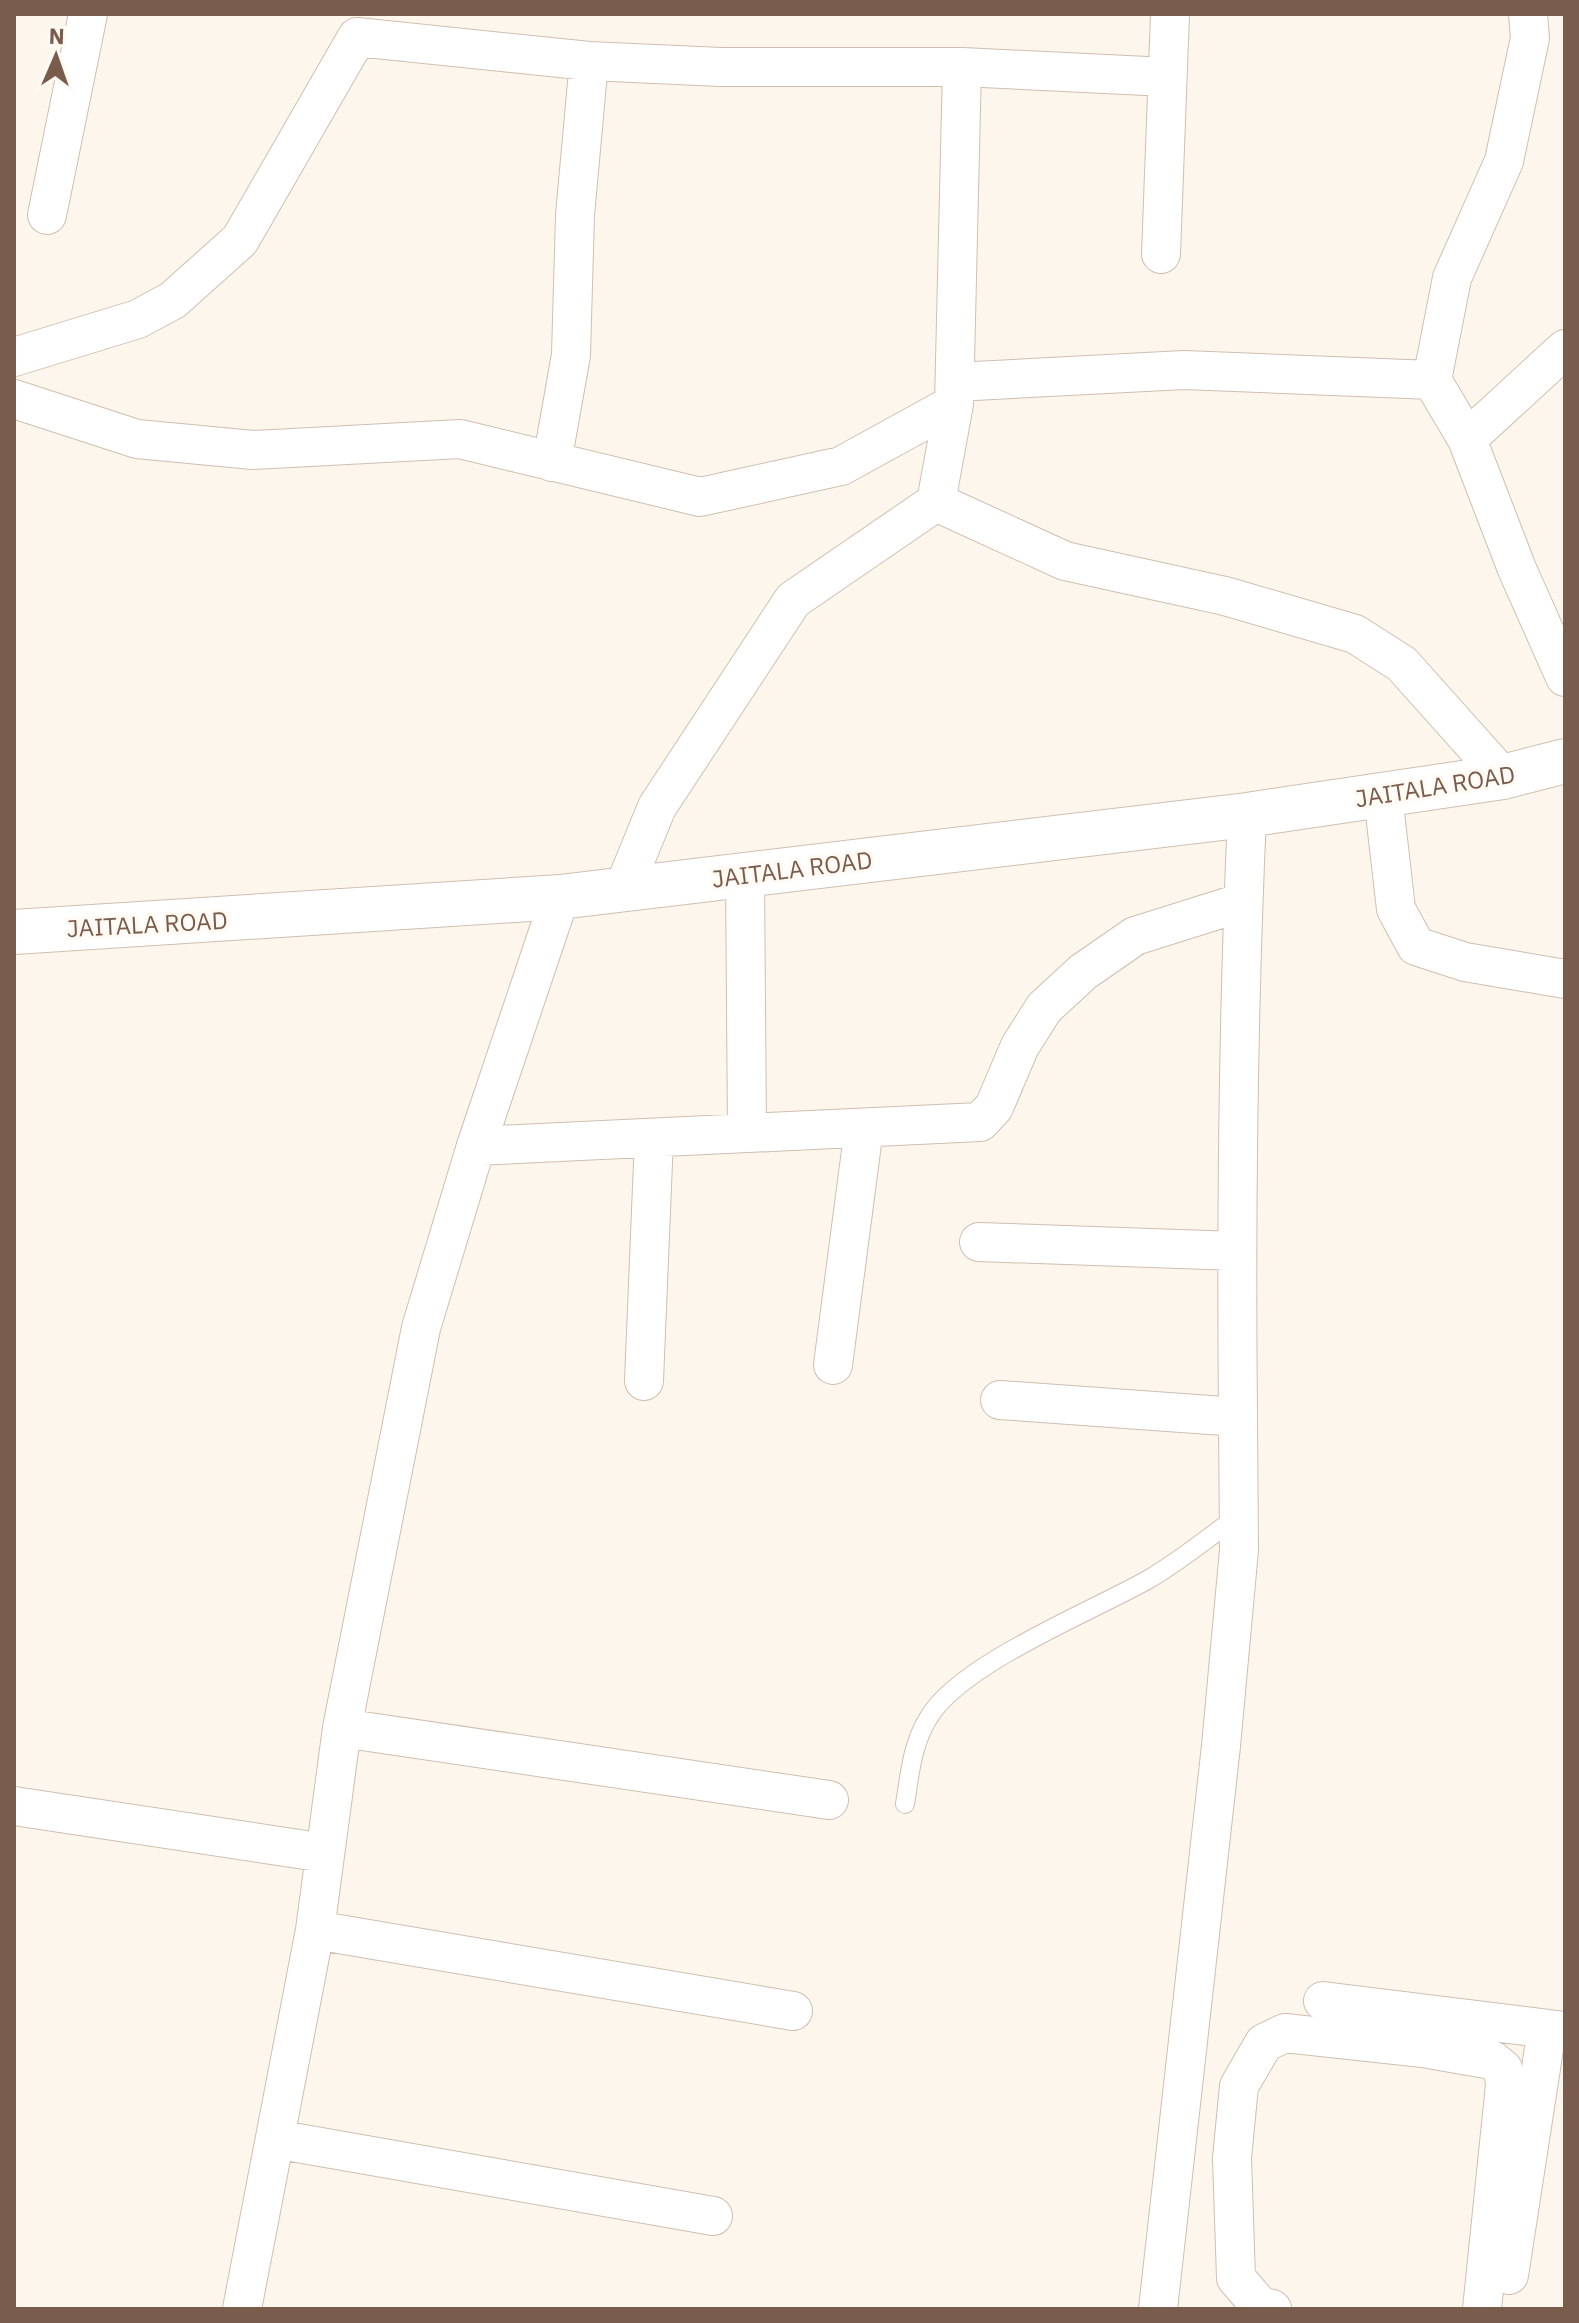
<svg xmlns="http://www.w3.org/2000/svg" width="1579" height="2323" font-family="'IBM Plex Sans',sans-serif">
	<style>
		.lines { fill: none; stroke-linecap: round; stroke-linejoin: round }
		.service-casing { stroke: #d1beb0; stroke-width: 20 }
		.minor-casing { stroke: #d1beb0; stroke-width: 40 }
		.tertiary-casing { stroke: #d1beb0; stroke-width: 46 }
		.service { stroke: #fff; stroke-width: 18 }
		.minor { stroke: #fff; stroke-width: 38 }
		.tertiary { stroke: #fff; stroke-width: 44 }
		.labels { text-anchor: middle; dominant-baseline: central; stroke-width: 7; stroke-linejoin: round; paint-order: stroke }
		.street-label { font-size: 24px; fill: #7a5c4d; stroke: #fffaf3 }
	</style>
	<rect width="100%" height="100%" fill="#fdf6ec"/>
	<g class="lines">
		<g class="service-casing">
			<path id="service" d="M905 1804C910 1773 912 1744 929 1717 962 1663 1091 1612 1149 1579 1180 1561 1209 1537 1238 1516"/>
		</g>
		<g class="minor-casing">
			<path id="minor" d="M47 215 88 14
				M1161 254 1170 14
				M14 357 138 319 173 300 240 240 357 37 589 61 721 67H962L1167 77
				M1432 380 1467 439 1517 569 1565 677
				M955 382 1184 370 1432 380 1452 278 1504 161 1530 38 1528 14
				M14 399 137 439 253 450 460 439 700 497 841 466 954 404 962 67
				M954 404 936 502 1065 561 1225 596 1355 634 1402 664 1503 777
				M1467 439 1565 349
				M552 462 571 355 575 215 589 61
				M1383 796 1396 909 1416 946 1465 962 1565 979
				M745 875 747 1133
				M623 890 657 807 793 600 936 502
				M476 1146 980 1122 994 1107 1020 1046 1044 1008 1083 972 1135 936 1243 902
				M979 1242 1236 1251
				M833 1365 864 1128
				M644 1381 654 1138
				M1000 1400 1238 1417C1236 1216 1238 1016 1247 815
				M342 1728 829 1800
				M14 1806 325 1853
				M315 1930 793 2011
				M1323 2001 1565 2031
				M275 2139 713 2216
				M1509 2275 1547 2029
				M242 2309 315 1930 342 1728 421 1328 476 1146 560 897
				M1158 2309 1221 1746 1239 1550 1238 1417
				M1272 2309 1260 2306 1236 2278 1232 2158 1239 2086 1264 2043 1285 2033 1423 2048 1492 2060 1503 2069 1505 2085 1482 2309"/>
		</g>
		<g class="tertiary-casing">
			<path id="tertiary" d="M14 932 560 897 1247 815 1503 777 1565 761"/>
		</g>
		<use href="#service" class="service"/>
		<use href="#minor" class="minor"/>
		<use href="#tertiary" class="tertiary"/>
	</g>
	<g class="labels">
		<g class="street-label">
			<text transform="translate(1435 786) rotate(-9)">JAITALA ROAD</text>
			<text transform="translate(792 869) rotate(-7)">JAITALA ROAD</text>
			<text transform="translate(147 924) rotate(-3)">JAITALA ROAD</text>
		</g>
	</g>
	<rect width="1579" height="2323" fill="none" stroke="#7a5c4d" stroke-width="32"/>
	<g transform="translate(56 56) rotate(2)" stroke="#fffaf3" stroke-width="6" paint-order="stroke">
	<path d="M0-6L14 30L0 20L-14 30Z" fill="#7a5c4d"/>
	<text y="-12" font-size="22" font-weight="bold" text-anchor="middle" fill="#7a5c4d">N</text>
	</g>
</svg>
